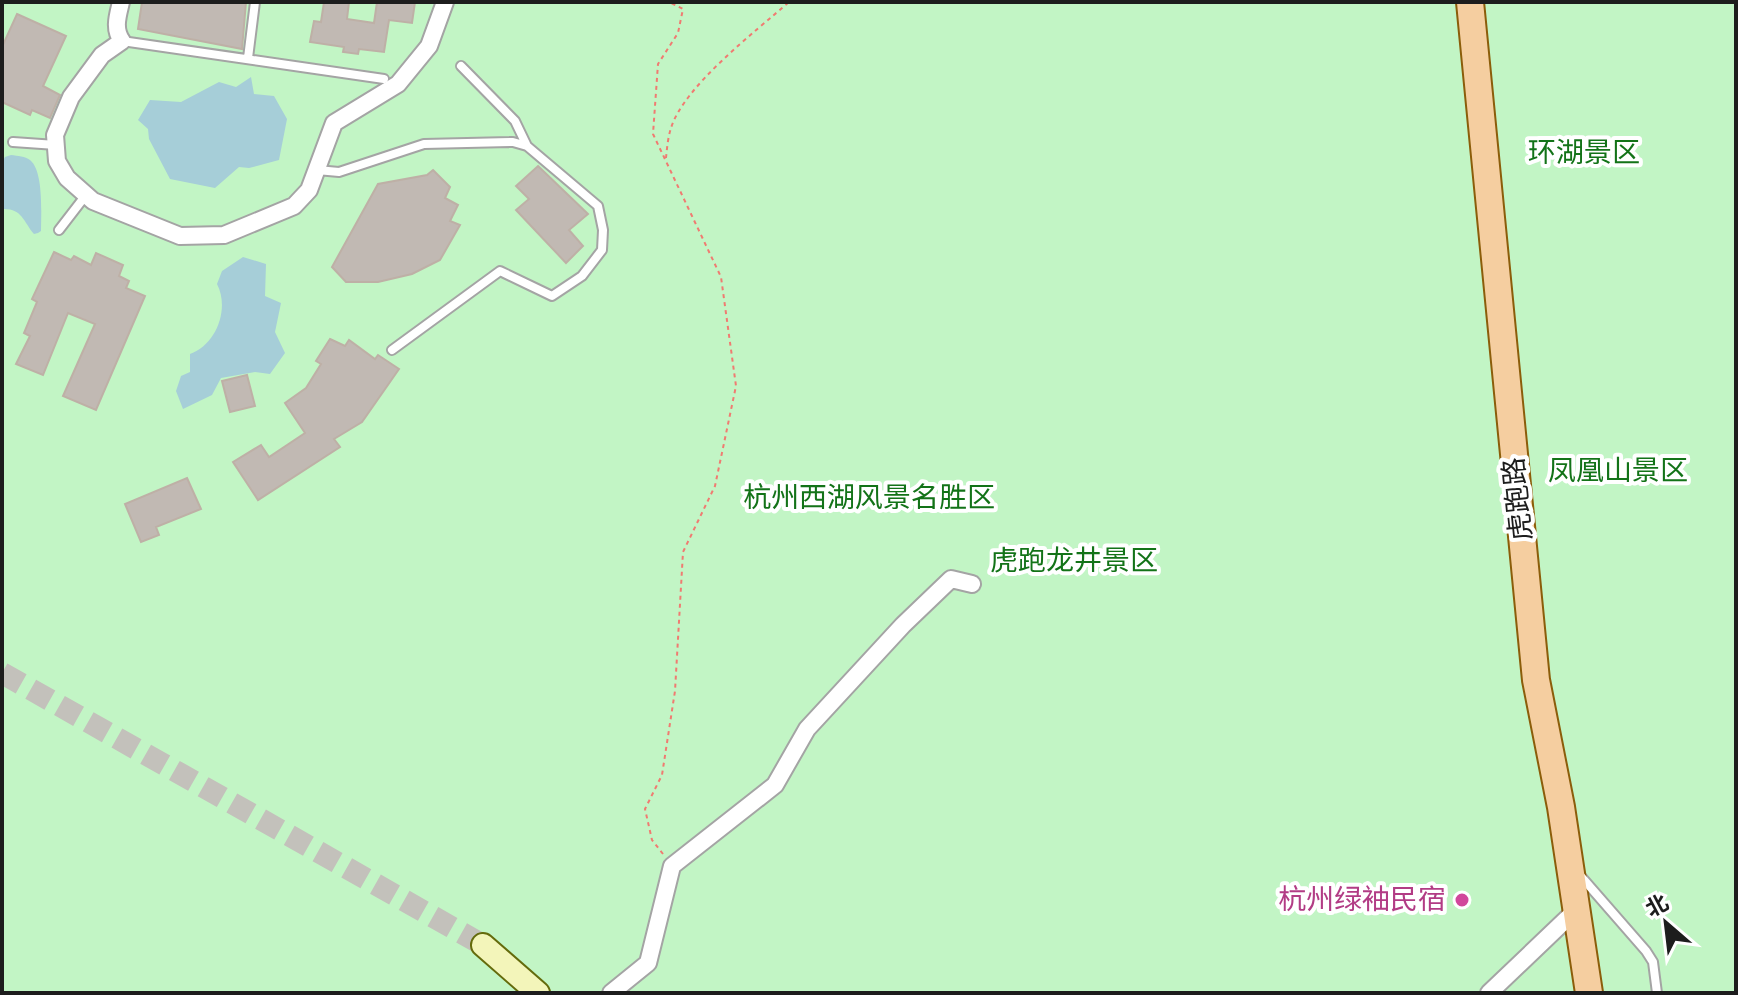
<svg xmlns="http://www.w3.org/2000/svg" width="1738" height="995" font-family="'Varela Round','Noto Sans SC',sans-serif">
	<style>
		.park { fill: #c2f5c5 }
		.water { fill: #a6ced8 }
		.building { fill: #c1b9b3; stroke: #beb0a6; stroke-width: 2 }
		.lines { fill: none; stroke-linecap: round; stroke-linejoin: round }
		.secondary-tunnel { stroke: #c3c1bb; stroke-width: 22; stroke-dasharray: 22 11; stroke-linecap: butt }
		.service-casing { stroke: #a4a4a4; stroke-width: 12 }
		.minor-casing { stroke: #a4a4a4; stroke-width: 20 }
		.secondary-casing { stroke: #646b0c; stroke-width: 26 }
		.primary-casing { stroke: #8b5d0a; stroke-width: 30 }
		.path { stroke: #f07b71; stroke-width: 2; stroke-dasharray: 4 4; stroke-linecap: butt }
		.service { stroke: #fff; stroke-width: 8 }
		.minor { stroke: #fff; stroke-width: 16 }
		.secondary { stroke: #f3f5ba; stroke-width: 22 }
		.primary { stroke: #f5cea0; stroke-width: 26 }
		.hotel-dot { fill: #d1479c; stroke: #fff; stroke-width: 3 }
		.labels { text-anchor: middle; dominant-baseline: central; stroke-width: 8; stroke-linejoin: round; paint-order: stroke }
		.park-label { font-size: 28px; fill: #137318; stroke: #fff }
		.street-label { font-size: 28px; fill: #1d1d1d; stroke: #fff }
		.hotel-label { font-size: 28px; fill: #b23c85; stroke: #fff; text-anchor: end }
	</style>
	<rect width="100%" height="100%" fill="#edeae3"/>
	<path class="park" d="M2 2H1736V993H2Z"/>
	<path class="water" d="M251 77 254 94 274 96 287 119 279 160 249 168 239 167 215 188 170 179 149 139 148 129 138 120 150 100 181 102 219 82 236 87Z
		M11 155C18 156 25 156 30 160 44 171 41 215 41 231L38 233 34 234C23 221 22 208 2 209V163L5 157Z
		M243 257 266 264 265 296 281 303 275 332 285 353 270 374 255 372 221 378 212 395 183 409 176 391 181 376 190 372V354C216 345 230 309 217 284L222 271Z"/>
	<path class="building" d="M142 2H246L242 49 138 29Z
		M324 2H349L347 19 374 23 377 2H415L412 23 389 20 384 52 359 49 358 54 343 52 344 47 310 42 314 21 321 22Z
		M17 14 66 36 43 86 60 95 50 118 32 110 30 115 2 102V47Z
		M538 166 588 214 569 230 583 246 566 263 516 210 529 199 516 186Z
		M433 170 450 187 445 198 458 205 450 221 460 225 440 260 412 274 378 282H346L332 267 378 184 427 175Z
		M54 252 71 260 74 256 91 265 96 253 123 265 119 276 129 281 126 288 145 296 96 410 63 396 95 324 68 313 43 375 16 364 30 336 24 333 37 302 32 299Z
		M330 339 345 346 349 340 375 359 378 355 399 369 362 422 334 439 340 447 258 500 233 462 261 445 269 457 305 433 285 403 306 388 321 364 316 361Z
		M247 375 255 406 230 412 222 381Z
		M187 478 201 509 156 527 159 535 141 542 125 504Z"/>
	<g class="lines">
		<path class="secondary-tunnel" d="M2 673 483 945"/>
		<g class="service-casing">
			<path id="service" d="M122 41 384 79
				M248 58 255 2
				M461 66 515 121 527 146
				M13 142 56 145
				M317 170 339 172 424 144 513 142 527 146 598 206 603 230 602 250 582 276 552 296 500 271 392 350
				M59 230 86 195
				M1578 873 1646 951 1653 962 1657 993"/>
		</g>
		<g class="minor-casing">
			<path id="minor" d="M121 2C118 15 113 29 122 41L102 55 71 97 55 135 57 161 67 178 93 201 180 236 224 235 294 206 309 190 334 123 398 84 429 46 445 2
				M611 993 648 963 672 866 775 785 807 729 903 625 951 579 972 584
				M1489 993 1576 910"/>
		</g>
		<g class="secondary-casing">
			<path id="secondary" d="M483 945 538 993"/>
		</g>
		<g class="primary-casing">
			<path id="primary" d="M1470 2 1536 680 1561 807 1589 993"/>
		</g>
		<path class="path" d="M666 158C667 148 668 137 671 128 684 86 756 31 789 2
			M663 854 652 840 645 809 662 775 675 691 683 552 715 486 736 386 721 277 653 134 658 64 678 33 683 9 669 2"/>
		<use href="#service" class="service"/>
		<use href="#minor" class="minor"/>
		<use href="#secondary" class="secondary"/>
		<use href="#primary" class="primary"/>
	</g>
	<circle class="hotel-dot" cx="1462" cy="900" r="8"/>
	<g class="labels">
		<g class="park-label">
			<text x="1584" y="153">环湖景区</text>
			<text x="1618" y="471">凤凰山景区</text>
			<text x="869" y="498">杭州西湖风景名胜区</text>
			<text x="1074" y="561">虎跑龙井景区</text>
		</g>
		<g class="street-label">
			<text transform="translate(1518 499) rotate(-96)">虎跑路</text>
		</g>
		<g class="hotel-label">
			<text x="1446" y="900">杭州绿袖民宿</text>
		</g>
	</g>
	<rect width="1738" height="995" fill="none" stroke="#1d1d1d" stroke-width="8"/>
	<g transform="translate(1666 923) rotate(332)" stroke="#ffffff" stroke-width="6" paint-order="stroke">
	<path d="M0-6L14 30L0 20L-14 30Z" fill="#1d1d1d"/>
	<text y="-12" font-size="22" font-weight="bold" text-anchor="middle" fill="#1d1d1d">北</text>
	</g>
</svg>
